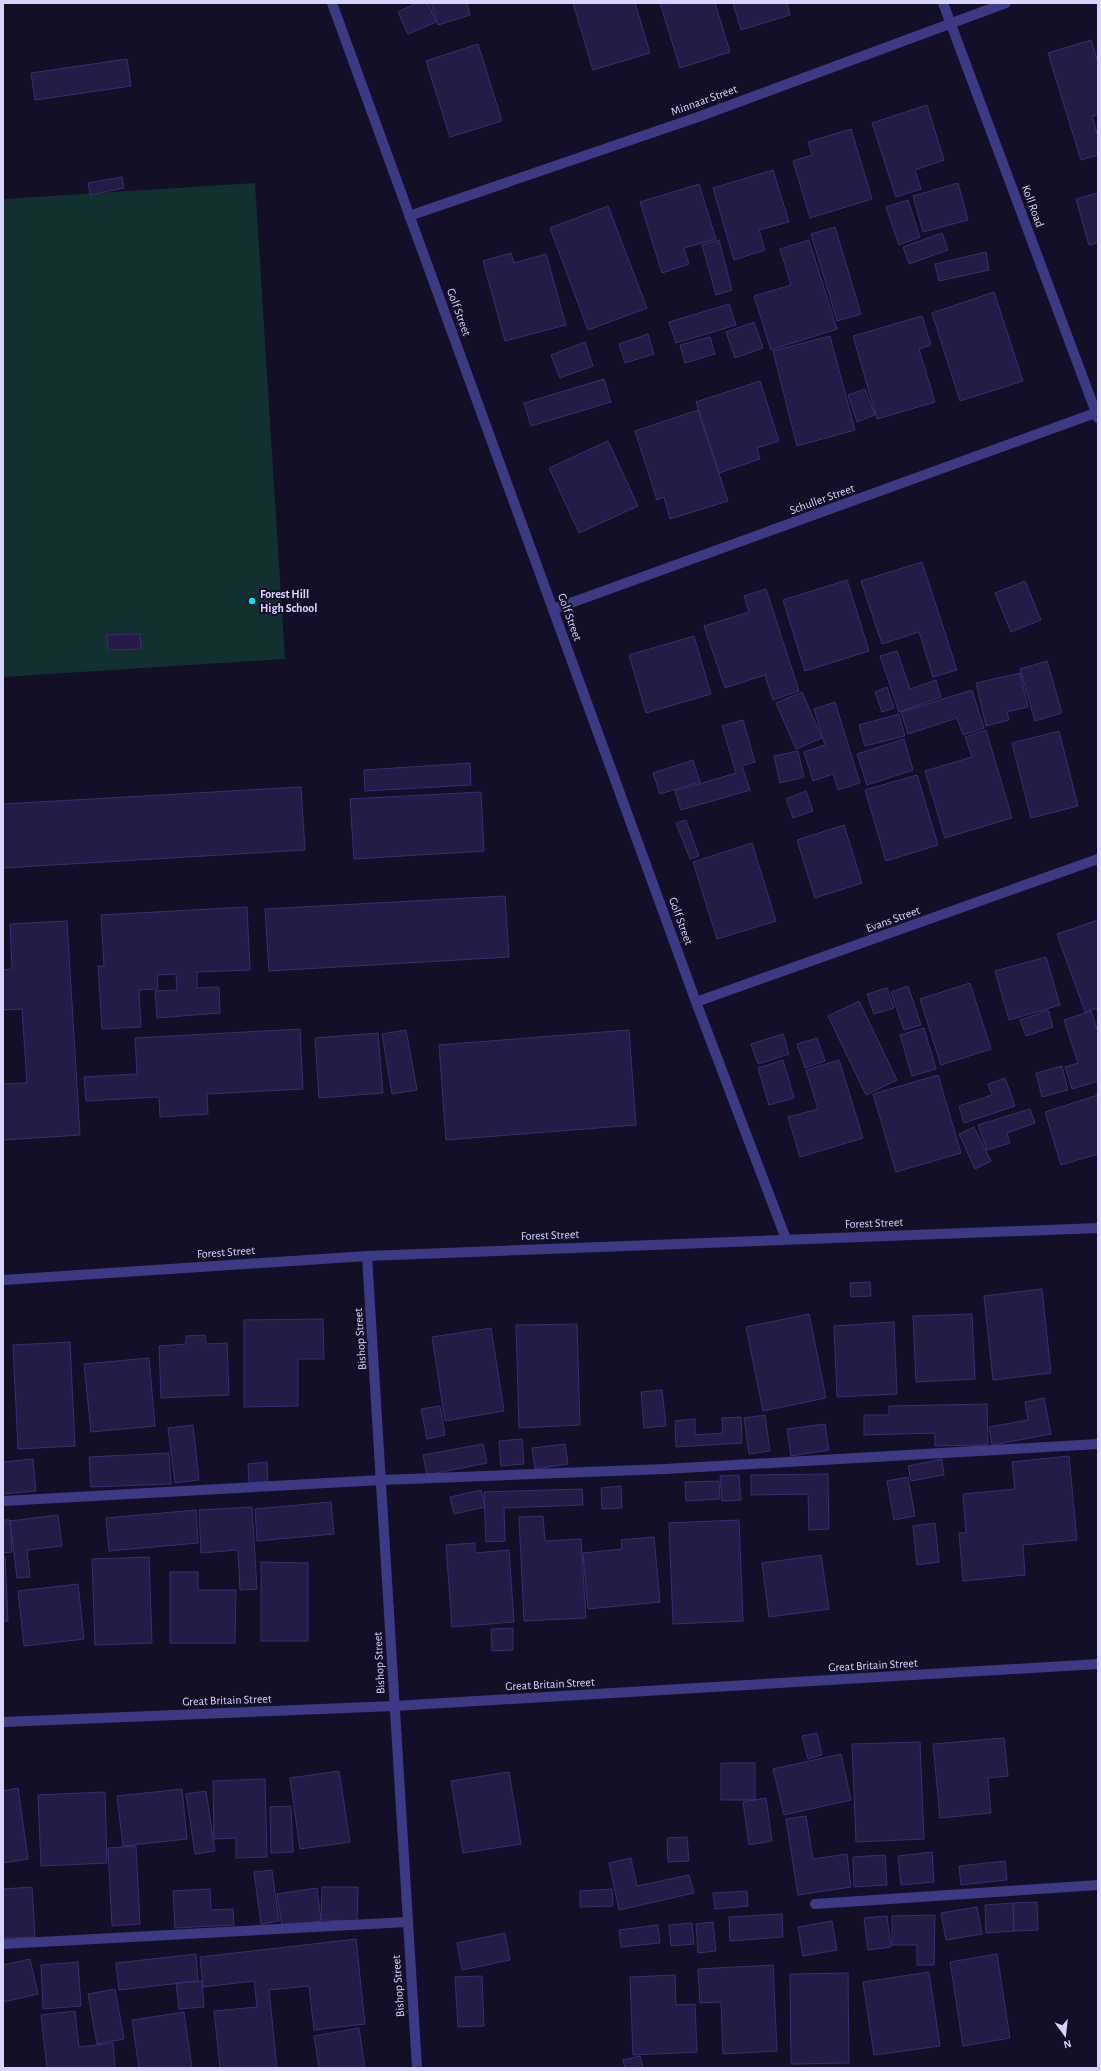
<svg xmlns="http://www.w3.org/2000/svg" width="1101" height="2071" font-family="'Alegreya Sans',sans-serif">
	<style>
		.green { fill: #12302f }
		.building { fill: #241b47; stroke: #3b2d73 }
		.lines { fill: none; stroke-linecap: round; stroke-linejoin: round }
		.lane { stroke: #3d3a85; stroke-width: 10 }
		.street { stroke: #3d3a85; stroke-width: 10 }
		.poi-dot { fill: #00e5ff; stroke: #130f26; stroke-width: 1.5 }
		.labels { text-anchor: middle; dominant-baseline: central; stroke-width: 4; stroke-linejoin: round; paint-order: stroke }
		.street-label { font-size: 12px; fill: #d9d4ff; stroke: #130f26 }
		.poi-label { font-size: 12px; font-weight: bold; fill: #d9d4ff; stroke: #130f26; text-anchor: start }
	</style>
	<rect width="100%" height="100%" fill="#130f26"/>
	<path class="green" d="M255 183 285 659 3 677V199Z"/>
	<path class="building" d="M417 3H428L436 22 408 34 398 12Z
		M431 3H467L470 15 438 25Z
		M573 3H635L650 53 593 70Z
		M660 3H715L730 52 680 68Z
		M733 3H787L790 15 741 30Z
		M1091 40 1098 62V115L1092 116 1098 137V155L1081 160 1048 53Z
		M478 44 502 121 450 137 426 61Z
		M127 59 131 86 35 100 31 73Z
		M927 105 944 160 915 170 921 189 896 197 872 123Z
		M851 129 872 199 810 218 793 161 812 155 808 142Z
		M773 170 789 222 759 230 765 250 734 260 713 188Z
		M122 177 124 188 90 195 88 183Z
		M958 183 968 220 923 232 913 196Z
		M699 184 716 239 684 248 689 264 662 273 640 202Z
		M1098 193V243L1089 245 1076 199Z
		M908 200 920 237 899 245 886 207Z
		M608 206 647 308 588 330 550 228Z
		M835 227 861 314 837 321 811 234Z
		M942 233 948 250 909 264 903 247Z
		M719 240 732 290 716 295 702 245Z
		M809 240 837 329 771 350 754 296 791 285 780 249Z
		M986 252 989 270 939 281 935 264Z
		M511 253 514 263 546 254 566 325 505 341 483 261Z
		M994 292 1023 381 960 401 932 313Z
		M729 304 736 325 676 343 669 322Z
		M922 316 931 345 919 349 935 402 877 419 853 336Z
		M754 322 763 348 735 358 726 332Z
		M648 334 654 354 625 363 619 344Z
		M830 336 855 430 797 446 773 351Z
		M710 337 715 354 685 363 680 345Z
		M585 342 593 366 560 378 551 355Z
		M604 379 611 402 531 426 524 403Z
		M760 381 779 441 757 448 760 459 719 473 696 402Z
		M865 389 875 415 857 422 848 395Z
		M698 410 728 501 670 519 664 497 657 500 635 431Z
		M608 441 638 506 579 533 549 468Z
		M922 562 957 670 933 677 919 632 882 644 861 581Z
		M847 580 869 651 805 671 783 600Z
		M1025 581 1041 620 1011 632 995 593Z
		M766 589 799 691 773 700 765 675 725 688 704 626 749 612 744 596Z
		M140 634 141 649 108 650 107 635Z
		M694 636 711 694 646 713 629 655Z
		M897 651 910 689 936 680 941 697 899 712 880 656Z
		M1047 661 1062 713 1035 721 1020 669Z
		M1020 673 1028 707 1007 712 1009 720 986 726 976 683Z
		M887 687 894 708 882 712 875 692Z
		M972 690 984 728 963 735 957 718 908 734 901 712Z
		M802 692 822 738 796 749 776 703Z
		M835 702 860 783 838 790 833 774 813 781 804 752 825 745 814 709Z
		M899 714 905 736 865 746 859 725Z
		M743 720 755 762 742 766 750 790 681 810 675 791 736 773 722 726Z
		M986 730 1012 818 945 838 925 771 972 757 965 737Z
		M1059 731 1078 806 1031 818 1012 743Z
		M904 739 913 770 867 785 857 754Z
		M798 751 804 777 780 783 774 756Z
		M693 760 700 782 660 794 653 773Z
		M470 763 471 785 365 791 364 770Z
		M917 775 938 845 886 861 865 790Z
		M301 787 305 850 3 868V804Z
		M806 791 813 811 793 818 786 799Z
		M481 792 484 851 354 859 350 799Z
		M686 820 699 856 690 859 676 823Z
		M844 825 862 883 815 898 797 840Z
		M752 843 776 921 717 939 693 862Z
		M505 896 509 957 269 971 265 909Z
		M247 907 250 970 197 972V988L219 987 220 1013 157 1018 155 991 177 990 176 974 157 975 158 989 139 990 141 1027 102 1029 98 966H104L101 915Z
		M1098 920V1008L1085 1012 1057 934Z
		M67 921 80 1135 3 1140V1084L27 1083 22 1009 3 1010V970L12 969 10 924Z
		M1046 957 1060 1005 1009 1020 995 971Z
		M970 983 991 1049 941 1065 920 999Z
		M908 986 921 1025 904 1030 891 992Z
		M887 988 894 1008 874 1014 867 994Z
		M859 1001 897 1080 866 1095 828 1016Z
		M1048 1010 1053 1027 1026 1036 1020 1020Z
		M1091 1011 1098 1032V1081L1072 1089 1065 1067 1078 1063 1064 1020Z
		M924 1028 936 1069 912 1076 900 1035Z
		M300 1029 303 1089 207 1094 208 1114 160 1117 159 1097 86 1101 84 1077 137 1074 135 1038Z
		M406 1030 417 1090 392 1094 382 1034Z
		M629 1030 636 1125 446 1140 439 1045Z
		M378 1033 383 1093 319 1098 315 1038Z
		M783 1034 789 1054 758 1064 751 1044Z
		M817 1038 825 1061 805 1068 797 1044Z
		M783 1060 794 1098 769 1105 758 1068Z
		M839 1060 863 1138 800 1157 788 1117 818 1109 806 1070Z
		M1062 1066 1068 1090 1042 1097 1036 1073Z
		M938 1075 961 1153 896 1172 873 1094Z
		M1005 1078 1015 1106 964 1123 959 1106 992 1095 988 1084Z
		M1098 1095V1154L1061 1165 1045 1112Z
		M1030 1109 1035 1123 1007 1133 1010 1143 987 1150 978 1125Z
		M974 1127 991 1161 975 1169 959 1134Z
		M870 1282 871 1296 851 1297 850 1283Z
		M1042 1289 1051 1373 993 1380 984 1296Z
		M809 1314 826 1398 763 1411 746 1327Z
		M972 1314 975 1379 916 1382 913 1316Z
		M323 1319 324 1359H298V1406L244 1407V1320Z
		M894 1322 897 1394 837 1397 834 1326Z
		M577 1324 580 1425 519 1428 516 1325Z
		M491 1328 504 1411 445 1421 432 1337Z
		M205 1335 206 1344 227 1343 229 1395 161 1398 159 1346 186 1344V1336Z
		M70 1342 75 1446 18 1449 13 1345Z
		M149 1358 155 1426 91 1432 84 1364Z
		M662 1390 666 1426 644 1428 641 1392Z
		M1044 1398 1051 1434 992 1445 989 1427 1028 1420 1025 1402Z
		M987 1404 988 1445 935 1446V1433L864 1435V1415H889V1406Z
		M440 1406 445 1435 427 1439 421 1409Z
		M765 1415 770 1451 749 1454 744 1418Z
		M741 1417 742 1443 676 1447 675 1421 695 1419V1435L723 1433 722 1418Z
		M825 1424 829 1450 791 1456 787 1429Z
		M193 1425 199 1480 175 1483 168 1428Z
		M522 1439 524 1464 501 1466 499 1441Z
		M483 1444 487 1463 427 1475 423 1455Z
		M565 1444 568 1464 535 1469 532 1448Z
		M169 1453 171 1484 91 1487 89 1457Z
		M1069 1456 1077 1540 1023 1545 1025 1575 963 1581 959 1533H966L963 1494 1015 1489 1012 1462Z
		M33 1459 36 1491 3 1494V1462Z
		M942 1459 944 1475 911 1481 908 1466Z
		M267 1462 268 1483 249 1484 248 1464Z
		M828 1474 829 1529 809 1530 808 1494 751 1495V1475Z
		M739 1475 741 1500 722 1501 720 1476Z
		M908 1477 915 1516 894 1520 887 1481Z
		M719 1481 720 1499 686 1501 685 1482Z
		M621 1486 622 1508 602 1509 601 1488Z
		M582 1489 583 1505 504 1508 505 1541 486 1542 484 1492Z
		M481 1490 485 1507 454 1514 450 1497Z
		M331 1502 334 1534 257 1541 255 1509Z
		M252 1507 257 1589 240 1590 238 1550 201 1553 199 1510Z
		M196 1510 198 1543 109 1551 106 1518Z
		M58 1515 62 1546 27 1550 30 1577 17 1578 10 1521Z
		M543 1516 545 1541 581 1539 586 1618 524 1621 519 1517Z
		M3 1520H10L12 1552 3 1553Z
		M739 1520 743 1621 673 1624 669 1523Z
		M935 1523 939 1562 917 1565 913 1526Z
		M654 1537 660 1602 588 1609 583 1553 622 1549 621 1540Z
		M475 1543V1553L509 1550 514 1622 452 1627 446 1545Z
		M821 1555 829 1609 769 1617 762 1563Z
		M3 1557H5L8 1621H3Z
		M149 1557 152 1643 95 1645 92 1559Z
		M261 1562 308 1563V1641H261Z
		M170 1572H198V1590H236L235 1643H170Z
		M78 1584 84 1639 24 1646 18 1591Z
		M513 1628V1650L492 1651 491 1629Z
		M817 1733 822 1755 808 1759 802 1736Z
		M1004 1738 1008 1776 988 1778 991 1813 940 1818 933 1744Z
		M920 1742 924 1839 856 1842 852 1744Z
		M841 1754 851 1800 784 1815 773 1769Z
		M721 1763H755V1800H721Z
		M339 1771 350 1842 300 1849 290 1778Z
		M509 1772 521 1844 463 1853 451 1781Z
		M265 1779 267 1857 236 1858V1838L214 1839 213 1781Z
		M18 1788 28 1859 3 1863V1791Z
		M182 1789 187 1839 123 1846 117 1796Z
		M206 1791 215 1851 195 1854 186 1794Z
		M105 1792 107 1863 41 1866 38 1795Z
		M766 1798 772 1841 749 1845 743 1802Z
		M291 1806 293 1852 271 1853 270 1807Z
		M806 1816 813 1859 847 1854 851 1887 798 1895 786 1819Z
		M687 1837 689 1861 668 1862 667 1838Z
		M136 1846 140 1924 112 1926 108 1848Z
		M932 1852 934 1882 901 1885 898 1856Z
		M885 1855 887 1885 854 1887 853 1857Z
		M631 1858 637 1886 689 1875 694 1893 619 1910 609 1863Z
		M1005 1861 1007 1880 961 1885 959 1866Z
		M272 1870 279 1921 261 1924 254 1872Z
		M32 1887 35 1937 3 1938V1889Z
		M322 1887H358L357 1921 321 1920Z
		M317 1888 321 1921 282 1926 277 1894Z
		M210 1889 211 1910 233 1909 234 1925 175 1928 173 1891Z
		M612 1889 613 1906 580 1907V1891Z
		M747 1891 748 1906 715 1909 713 1893Z
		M1037 1902 1038 1930 1014 1931 1013 1903Z
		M1013 1903 1014 1931 986 1933 985 1905Z
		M977 1907 982 1934 946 1940 941 1913Z
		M782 1914 783 1937 730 1941 729 1917Z
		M935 1915 934 1965H917V1945H892V1916Z
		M887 1916 891 1947 868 1950 864 1918Z
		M832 1921 837 1950 803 1956 798 1927Z
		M713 1922 716 1951 698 1953 696 1924Z
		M692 1923 694 1944 671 1946 669 1925Z
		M658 1925 660 1943 621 1947 619 1930Z
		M505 1933 510 1960 462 1970 457 1943Z
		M356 1939 365 2024 314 2030 309 1986 269 1990 277 2068H220L214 2011 257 2007 254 1981 203 1987 200 1957Z
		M196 1954 198 1981 119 1990 116 1963Z
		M997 1954 1010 2038 963 2046 950 1962Z
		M30 1959 38 1994 3 2002V1965Z
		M78 1962 81 2006 43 2009 41 1965Z
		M773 1965 777 2051 723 2054 721 2002 700 2003 698 1969Z
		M929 1972 940 2046 874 2055 863 1982Z
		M848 1973 849 2063 791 2064 790 1974Z
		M675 1975 676 2005 695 2004 697 2052 633 2055 630 1977Z
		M482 1976 484 2026 458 2027 455 1977Z
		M202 1981 204 2007 179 2009 176 1983Z
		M115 1989 124 2039 97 2044 88 1994Z
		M75 2011 79 2047 113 2043 115 2068H47L41 2015Z
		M184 2012 192 2068H139L132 2020Z
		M359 2028 365 2068H319L314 2036Z
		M640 2056 643 2068H625L623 2060Z"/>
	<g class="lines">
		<path class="lane" d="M3 1501 382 1480 665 1469 1098 1444
			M815 1904 1098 1885
			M3 1944 407 1922"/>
		<path class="street" d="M332 3 696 1002 786 1239
			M943 3 1098 418
			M409 216 698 117 1006 3
			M554 609 1098 412
			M696 1002 1098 859
			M367 1256 417 2068
			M3 1280 367 1256 1098 1228
			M3 1722 394 1706 1098 1664"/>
	</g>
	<circle class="poi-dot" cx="252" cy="601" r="4"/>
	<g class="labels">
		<g class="street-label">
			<text transform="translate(704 100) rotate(-20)">Minnaar Street</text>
			<text transform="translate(1033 206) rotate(70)">Koll Road</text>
			<text transform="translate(459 312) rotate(70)">Golf Street</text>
			<text transform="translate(822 499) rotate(-20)">Schuller Street</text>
			<text transform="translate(570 617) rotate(70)">Golf Street</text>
			<text transform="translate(893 919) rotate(-20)">Evans Street</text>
			<text transform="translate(681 921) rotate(70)">Golf Street</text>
			<text transform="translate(874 1223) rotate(-2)">Forest Street</text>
			<text transform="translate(550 1235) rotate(-2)">Forest Street</text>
			<text transform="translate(226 1252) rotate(-4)">Forest Street</text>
			<text transform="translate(360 1339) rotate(-94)">Bishop Street</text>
			<text transform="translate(379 1663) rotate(-93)">Bishop Street</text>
			<text transform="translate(873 1665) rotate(-3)">Great Britain Street</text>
			<text transform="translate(550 1684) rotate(-3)">Great Britain Street</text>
			<text transform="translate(227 1700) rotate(-2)">Great Britain Street</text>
			<text transform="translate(398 1986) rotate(-94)">Bishop Street</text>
		</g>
		<g class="poi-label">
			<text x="260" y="594">Forest Hill<tspan x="260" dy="14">High School</tspan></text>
		</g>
	</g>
	<rect width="1101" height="2071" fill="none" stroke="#d9d4ff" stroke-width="8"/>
	<g transform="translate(1065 2035) rotate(165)" stroke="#130f26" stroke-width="3" paint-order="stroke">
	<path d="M0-3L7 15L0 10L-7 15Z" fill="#d9d4ff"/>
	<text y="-6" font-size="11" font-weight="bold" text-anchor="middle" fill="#d9d4ff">N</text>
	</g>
</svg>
